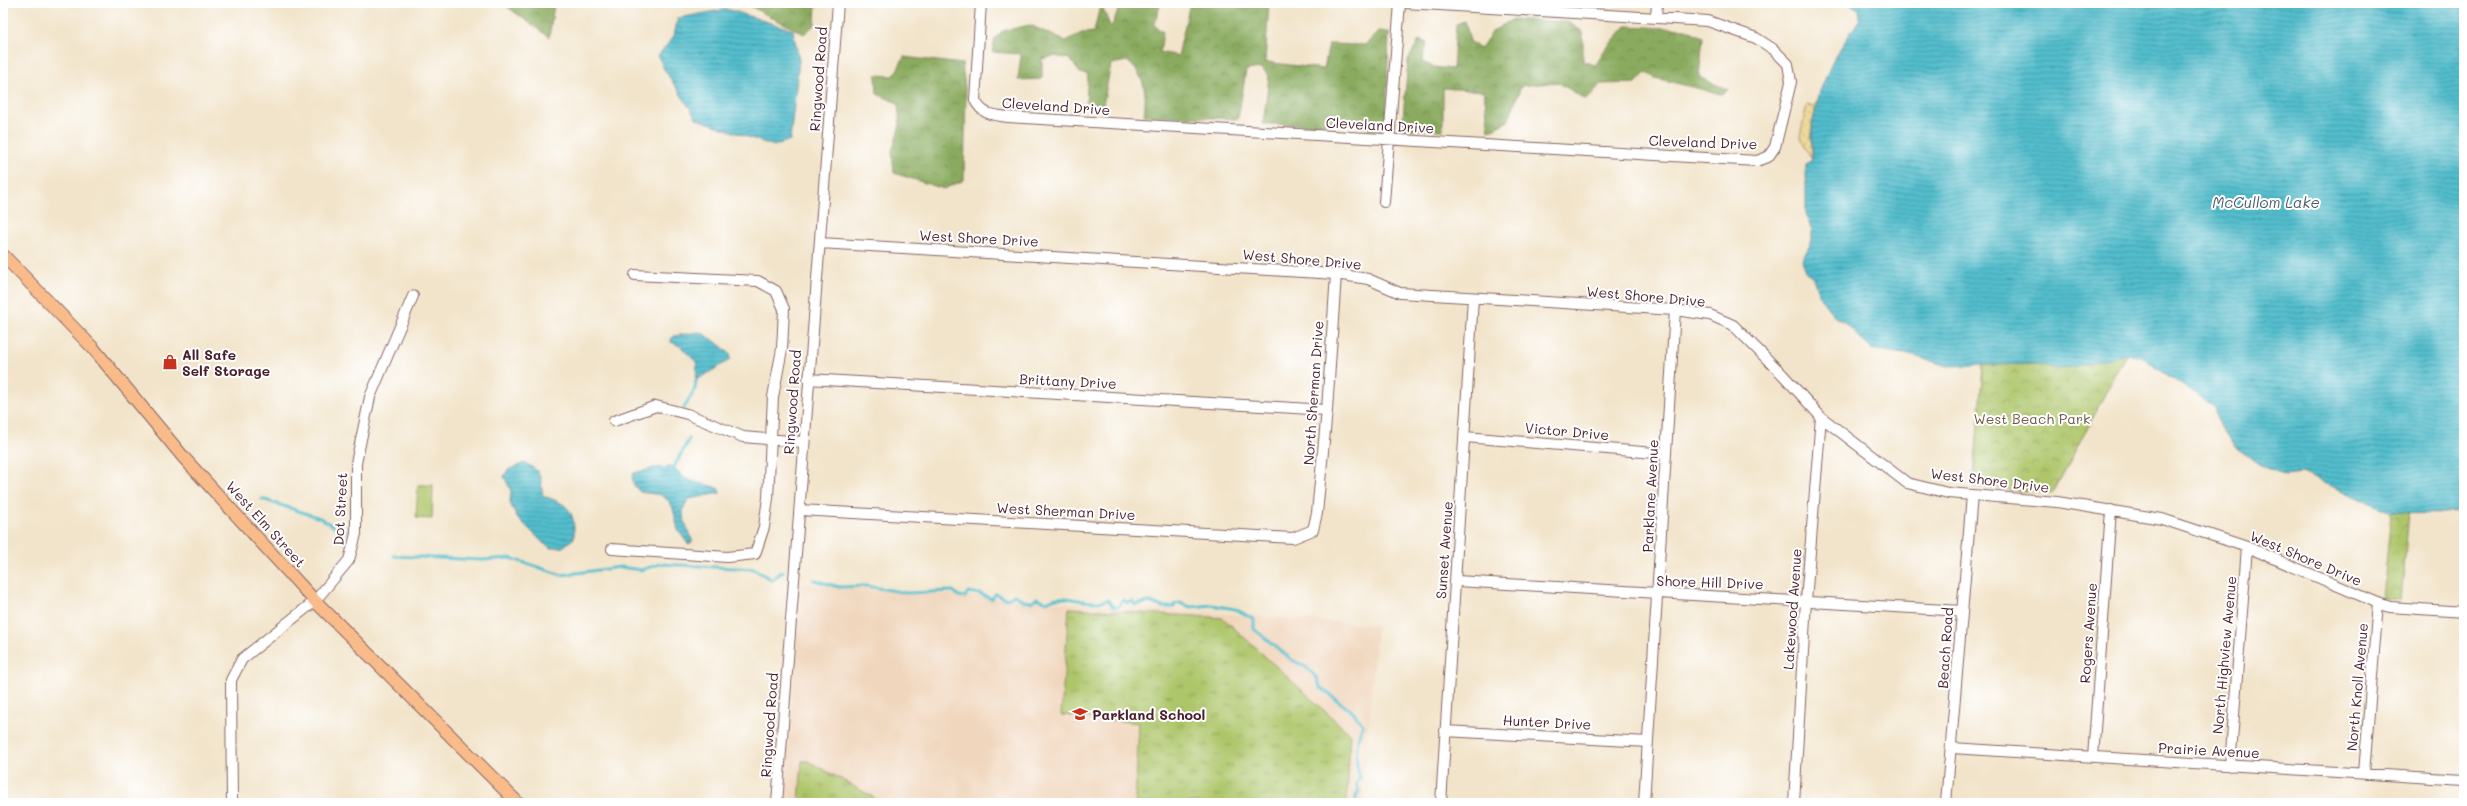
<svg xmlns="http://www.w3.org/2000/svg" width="2467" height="806" font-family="Mali,sans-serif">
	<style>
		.built { fill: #f0d6bc }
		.grass { fill: url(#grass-tufts); stroke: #7c724b }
		.forest { fill: url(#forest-crowns); stroke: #6a6545 }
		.sand { fill: url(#sand-dots); stroke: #9c7c64 }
		.park { fill: url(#park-crowns); stroke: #7c724b }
		.garden { fill: #aec66b; stroke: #7c724b }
		.water { fill: url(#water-rules); stroke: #4e6e7c }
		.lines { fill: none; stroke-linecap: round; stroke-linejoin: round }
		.stream { stroke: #52becd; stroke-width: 3 }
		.minor-casing { stroke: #856463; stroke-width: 12 }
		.major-casing { stroke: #856463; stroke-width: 14 }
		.minor { stroke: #fff; stroke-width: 10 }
		.major { stroke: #fabb8b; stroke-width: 12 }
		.labels { text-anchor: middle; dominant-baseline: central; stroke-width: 4; stroke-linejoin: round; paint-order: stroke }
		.street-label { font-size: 14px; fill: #4a1f2b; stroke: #fff }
		.poi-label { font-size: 14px; font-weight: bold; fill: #4a1f2b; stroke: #fff; text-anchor: start }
		.park-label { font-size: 14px; fill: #6d5941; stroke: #fff }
		.water-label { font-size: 15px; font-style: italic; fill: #4d5f6c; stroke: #fff }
	</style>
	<defs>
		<pattern id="grass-tufts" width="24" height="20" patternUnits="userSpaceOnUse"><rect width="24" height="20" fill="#aec66b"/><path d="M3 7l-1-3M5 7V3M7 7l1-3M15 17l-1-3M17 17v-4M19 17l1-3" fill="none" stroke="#90a058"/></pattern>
		<pattern id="forest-crowns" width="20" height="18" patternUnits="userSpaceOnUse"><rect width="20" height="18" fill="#8aab5f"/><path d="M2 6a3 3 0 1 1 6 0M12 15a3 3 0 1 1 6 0" fill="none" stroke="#738b4f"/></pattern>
		<pattern id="sand-dots" width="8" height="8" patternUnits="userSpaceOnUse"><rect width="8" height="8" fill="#eeda9e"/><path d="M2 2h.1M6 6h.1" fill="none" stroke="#cebb88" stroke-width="1.8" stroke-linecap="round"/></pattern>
		<pattern id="park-crowns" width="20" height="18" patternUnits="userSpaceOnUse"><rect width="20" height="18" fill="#aec66b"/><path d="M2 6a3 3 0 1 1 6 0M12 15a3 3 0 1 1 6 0" fill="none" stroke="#90a058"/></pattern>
		<pattern id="water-rules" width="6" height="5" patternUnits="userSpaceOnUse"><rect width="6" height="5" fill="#52becd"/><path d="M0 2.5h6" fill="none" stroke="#469aa7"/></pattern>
	</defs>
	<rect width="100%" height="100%" fill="#fff"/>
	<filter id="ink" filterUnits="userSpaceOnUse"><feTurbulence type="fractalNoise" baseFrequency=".025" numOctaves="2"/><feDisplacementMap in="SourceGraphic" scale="8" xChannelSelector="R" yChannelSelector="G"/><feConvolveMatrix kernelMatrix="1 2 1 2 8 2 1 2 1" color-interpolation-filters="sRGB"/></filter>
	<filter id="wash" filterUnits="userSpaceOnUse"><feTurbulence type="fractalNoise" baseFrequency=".012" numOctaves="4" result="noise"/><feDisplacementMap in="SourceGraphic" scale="16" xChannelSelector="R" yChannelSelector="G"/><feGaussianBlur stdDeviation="0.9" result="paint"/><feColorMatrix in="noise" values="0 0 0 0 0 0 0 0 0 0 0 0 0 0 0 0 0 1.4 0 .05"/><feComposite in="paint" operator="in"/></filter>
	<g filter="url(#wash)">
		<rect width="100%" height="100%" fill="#f2e4ca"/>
		<path class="built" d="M801 584 1377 625 1362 803H784Z"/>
		<path class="grass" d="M1069 608 1223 618 1350 734 1347 803H1135L1139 723 1061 715Z
			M802 761H808L884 803H799Z"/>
		<path class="forest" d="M502 3H557L554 5 549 37Z
			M744 3H816L815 24 804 34Z
			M1121 3H1161L1154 25 1163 32 1160 52 1178 56 1190 3H1269L1265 62 1324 69 1329 44 1365 45 1378 32H1389L1386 122 1382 130 1369 131 1362 124 1335 122 1319 125 1263 124 1269 77 1262 68 1246 70 1238 119 1144 115C1147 93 1145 75 1127 61L1111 64 1103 105 1094 109 1086 102 1088 74 1080 73 1070 59 1055 56 1042 59V79L1018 80 1021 54 992 52 995 39 1002 31 1030 25 1065 41 1082 33 1094 32 1099 10 1103 9 1111 28Z
			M1513 19 1568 22 1583 32V62L1596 65 1603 52 1626 26 1686 29 1703 37 1699 77 1728 90 1721 94 1655 78 1646 72 1636 83 1601 84 1586 100 1558 82 1521 86 1508 121 1489 131 1484 91 1443 88V130L1402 129 1408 60 1419 40 1427 43 1422 62 1434 67 1453 69 1456 24 1465 21 1470 41 1480 49 1493 31Z
			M904 57 962 64 966 94 964 180 944 189 894 173 892 152 900 125 898 103 877 94 876 75 894 76Z"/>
		<path class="sand" d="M1820 98 1812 124V160L1800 136 1807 105 1813 107Z"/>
		<path class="park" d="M2126 354 2053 493 1973 487 1983 365 2032 364 2054 368Z
			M2391 512H2409L2401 600 2383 598Z"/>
		<path class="garden" d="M418 485H433L432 519 416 518Z"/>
		<path class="water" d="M1847 3H2464V510L2452 513 2391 512 2302 473 2285 475 2260 465 2233 445 2217 420 2214 407 2141 357 2126 354 2073 367 2054 368 2032 364 1948 366 1910 355 1871 349 1846 323 1835 317 1820 298 1813 278 1806 271 1802 260 1812 241V231L1806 213V164L1812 160V124L1820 91 1834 58 1860 19 1859 9Z
			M727 9 793 30 799 60 790 140 774 146 697 119 664 69 658 56 674 36 678 18Z
			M699 332C707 334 723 347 730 354V360L696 380 697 363 680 346 671 342V339L674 336Z
			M524 463C543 471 540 477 543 496 568 504 575 509 574 538L563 547 552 548 543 543 517 517 510 503 511 491 504 476 508 470Z
			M674 467C693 489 697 479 719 489L720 493 689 499C674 517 692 529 692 542L688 544 678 530 673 508 669 501 661 495 640 492 634 485 632 477 634 473 654 468Z"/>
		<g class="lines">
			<path class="stream" d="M684 408 695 389 696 380
				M674 467 689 439
				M262 499 320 518 338 529 347 531
				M394 556 483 560 510 558 562 575 620 567 641 570 660 564 754 569 772 580 783 571
				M814 580 839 587 867 586 907 593 953 591 959 596 965 597 968 592 980 594 992 599 995 594 1007 599 1015 595 1024 601 1032 602 1037 598 1047 602C1060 592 1081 603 1097 602 1101 602 1105 600 1109 600L1113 607H1118L1123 600 1128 603 1132 601 1135 605 1150 602 1162 607H1174L1175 604 1180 603 1191 607 1212 605 1235 609 1254 619V629L1292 660 1306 667 1317 678 1320 687 1354 713 1363 725C1355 740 1355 763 1360 778L1356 784 1359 791 1356 796V803"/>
		</g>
	</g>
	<g filter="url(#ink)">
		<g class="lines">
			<g class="minor-casing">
				<path id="minor" d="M981 3 975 100C982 115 993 115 1008 117L1757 161 1768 157 1775 147 1791 82 1788 64 1773 49 1756 38 1708 21 1406 3
					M1656 18 1657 3
					M1384 202 1400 3
					M820 243 1336 274 1368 279 1400 293 1675 310 1710 315 1733 325 1783 375 1821 417 1907 483 1948 493 2057 502 2162 519 2247 547 2378 603 2390 607 2464 612
					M808 379 1327 410
					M614 421 656 406 687 414 743 437 803 442
					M1465 437 1666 454
					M800 510 1293 538 1313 530 1317 513 1327 410 1336 274
					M612 549 727 557 755 554 764 527 768 498 773 397 782 349 784 309 776 291 758 281 635 275
					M1457 581 1962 611
					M1445 731 1648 742
					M1952 748 2464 780
					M2093 757 2111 510
					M2230 766 2247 547
					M2364 773 2378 603
					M232 803 231 680 242 659 315 601 349 560 356 534V463L370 397 413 296
					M777 803 838 3
					M1441 803 1473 298
					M1644 803 1675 310
					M1794 803 1806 601 1821 417
					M1946 803 1972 495"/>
			</g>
			<g class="major-casing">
				<path id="major" d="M3 255 93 348 184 458 315 601 518 803"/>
			</g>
			<use href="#minor" class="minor"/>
			<use href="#major" class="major"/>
		</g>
	</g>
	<defs>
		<g id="shop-bare" transform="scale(1.2)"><path d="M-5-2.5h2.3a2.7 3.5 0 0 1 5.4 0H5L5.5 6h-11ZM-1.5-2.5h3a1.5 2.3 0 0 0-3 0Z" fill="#c8321e" stroke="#fff" stroke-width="2.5" paint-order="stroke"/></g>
		<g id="school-bare" transform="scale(1.2)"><path d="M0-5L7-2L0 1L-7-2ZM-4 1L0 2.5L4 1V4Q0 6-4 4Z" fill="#c8321e" stroke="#fff" stroke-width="2.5" paint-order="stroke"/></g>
	</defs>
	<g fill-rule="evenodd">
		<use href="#shop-bare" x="170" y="362"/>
		<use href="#school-bare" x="1080" y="714"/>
	</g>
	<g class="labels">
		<g class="street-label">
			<text transform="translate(818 79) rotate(-86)">Ringwood Road</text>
			<text transform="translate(1056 106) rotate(4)">Cleveland Drive</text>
			<text transform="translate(1380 125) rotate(3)">Cleveland Drive</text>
			<text transform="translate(1703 142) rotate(2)">Cleveland Drive</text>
			<text transform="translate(979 238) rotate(3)">West Shore Drive</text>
			<text transform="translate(1302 259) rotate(5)">West Shore Drive</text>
			<text transform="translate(1646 296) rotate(5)">West Shore Drive</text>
			<text transform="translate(1068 381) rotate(3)">Brittany Drive</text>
			<text transform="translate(1313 393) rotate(-86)">North Sherman Drive</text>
			<text transform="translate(792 402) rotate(-86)">Ringwood Road</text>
			<text transform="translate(1567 431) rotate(5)">Victor Drive</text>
			<text transform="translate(1990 480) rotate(7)">West Shore Drive</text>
			<text transform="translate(1650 496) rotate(-87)">Parklane Avenue</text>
			<text transform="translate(340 509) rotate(-87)">Dot Street</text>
			<text transform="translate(1066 511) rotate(3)">West Sherman Drive</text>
			<text transform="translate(266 524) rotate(48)">West Elm Street</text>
			<text transform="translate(1444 550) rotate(-86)">Sunset Avenue</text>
			<text transform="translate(2306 558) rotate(23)">West Shore Drive</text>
			<text transform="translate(1710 582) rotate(2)">Shore Hill Drive</text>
			<text transform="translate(1792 609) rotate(-86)">Lakewood Avenue</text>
			<text transform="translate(2088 633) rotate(-86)">Rogers Avenue</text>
			<text transform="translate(1945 648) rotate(-86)">Beach Road</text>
			<text transform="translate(2224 655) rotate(-85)">North Highview Avenue</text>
			<text transform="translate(2357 687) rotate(-85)">North Knoll Avenue</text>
			<text transform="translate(1547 722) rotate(3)">Hunter Drive</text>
			<text transform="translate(769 725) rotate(-86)">Ringwood Road</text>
			<text transform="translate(2209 750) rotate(3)">Prairie Avenue</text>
		</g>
		<g class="poi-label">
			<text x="182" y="354">All Safe<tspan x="182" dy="16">Self Storage</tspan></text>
			<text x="1092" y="714">Parkland School</text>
		</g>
		<g class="park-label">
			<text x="2032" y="418">West Beach Park</text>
		</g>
		<g class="water-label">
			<text x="2266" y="202">McCullom Lake</text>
		</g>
	</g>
	<rect width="2467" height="806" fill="none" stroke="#fff" stroke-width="16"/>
</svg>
